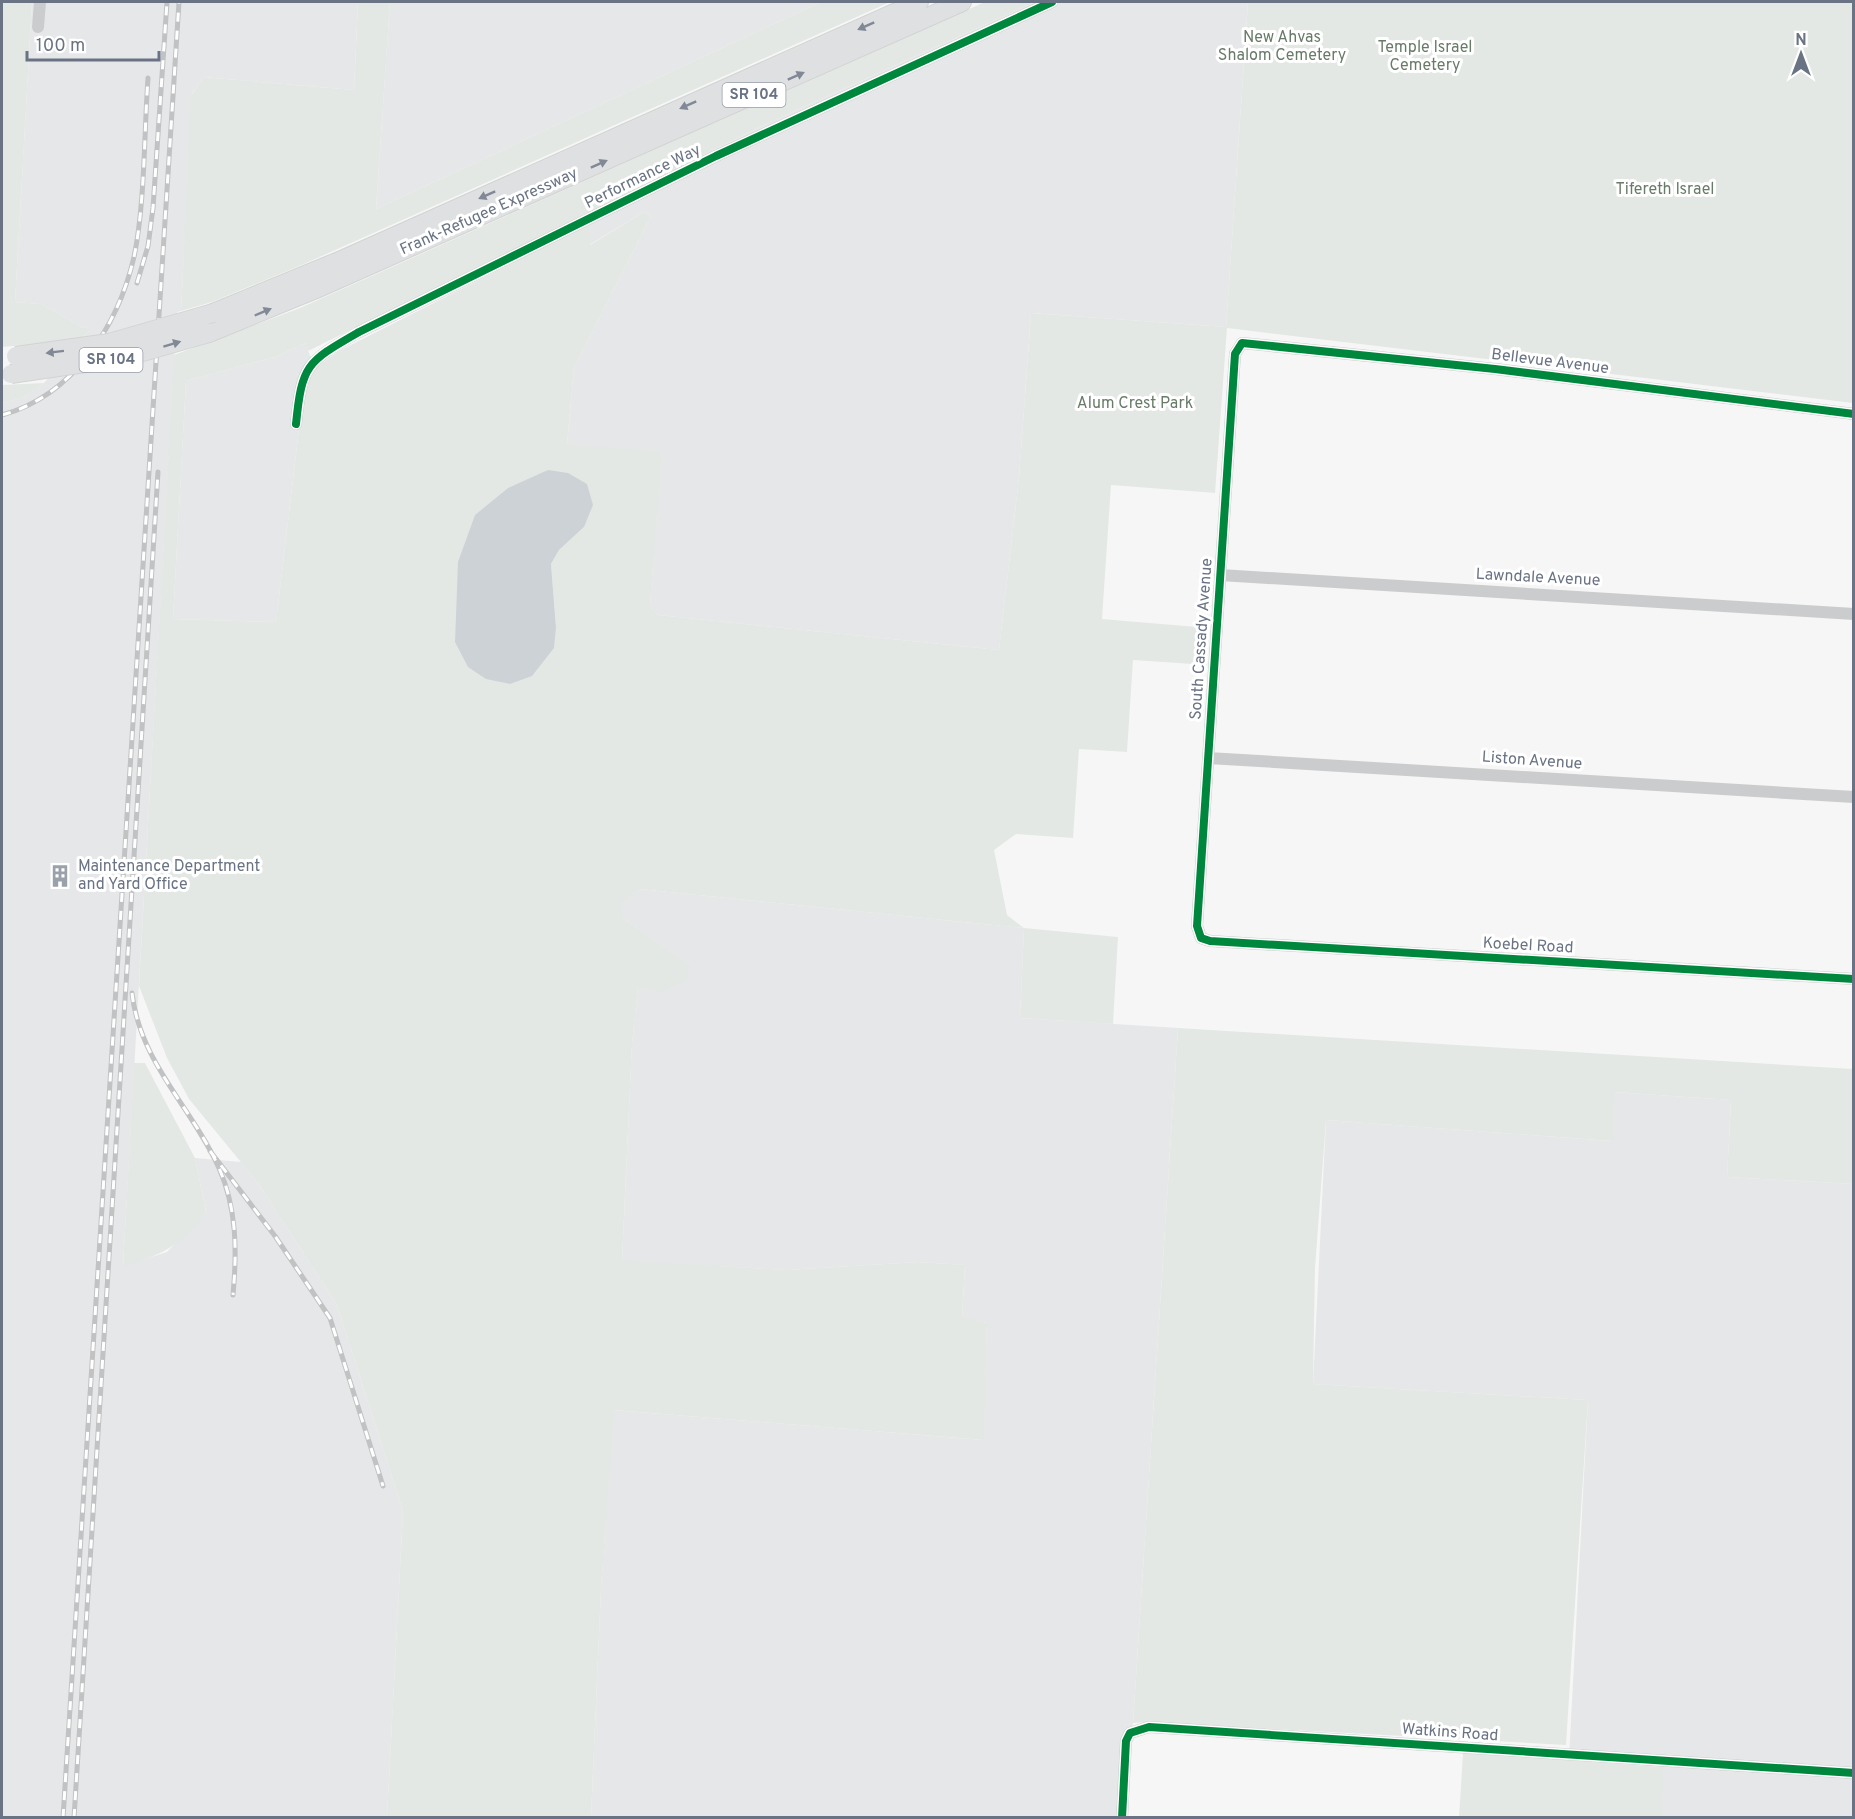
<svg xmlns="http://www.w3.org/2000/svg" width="1855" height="1819" font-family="Overpass,sans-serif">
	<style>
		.built { fill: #e6e7e8 }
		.green { fill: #e4e8e4; fill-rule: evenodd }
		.water { fill: #cdd2d6 }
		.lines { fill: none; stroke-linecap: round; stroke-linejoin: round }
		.highway-casing { stroke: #d2d3d3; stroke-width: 20 }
		.minor { stroke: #cbcccd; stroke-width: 12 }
		.highway { stroke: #dfe0e1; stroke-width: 18 }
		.rail-casing { stroke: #c1c2c3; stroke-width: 5 }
		.rail { stroke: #fff; stroke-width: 3; stroke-dasharray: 9; stroke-linecap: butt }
		.highway-bridge-casing { stroke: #d2d3d3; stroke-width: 20; stroke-linecap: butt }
		.highway-bridge { stroke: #dfe0e1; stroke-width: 18 }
		.cycleway-casing { stroke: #fff; stroke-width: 11 }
		.cycleway { stroke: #00873e; stroke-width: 8 }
		.oneway { fill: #818996 }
		.labels { text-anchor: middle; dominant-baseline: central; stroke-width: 6; stroke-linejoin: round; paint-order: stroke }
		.shield { fill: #fff; stroke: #979da8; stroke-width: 1.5 }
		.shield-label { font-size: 15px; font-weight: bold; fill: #6a7383 }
		.park-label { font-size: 16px; fill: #687b68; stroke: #fff }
		.street-label { font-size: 16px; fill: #6a7383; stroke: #fff }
		.poi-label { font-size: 16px; fill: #6a7383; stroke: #fff; text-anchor: start }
	</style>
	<rect width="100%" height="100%" fill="#f6f6f6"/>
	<path class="built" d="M32 2H358L354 90 203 77 192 94 181 311 177 312 123 1266 167 1252 206 1212 195 1158 241 1162 258 1183 337 1305 403 1511 387 1817 2 1818V403L22 398 44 383 92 327 84 328 41 304 15 302Z
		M390 2H821L376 209Z
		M1035 2H1248L1226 327 1031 313 1019 478 999 650 658 615 650 605 661 453 567 445 574 368 651 216 644 212 589 245V212L766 124Z
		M305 343 315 368 303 395 276 622 173 619 186 381 278 356Z
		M639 889 1024 928 1020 1018 1178 1028 1133 1723 1121 1817 591 1818 601 1589 613 1410 983 1440 987 1323 962 1318 965 1265 918 1262 786 1270 622 1261 632 1044 638 986 689 966 624 919 619 904Z
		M1613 1092 1731 1100 1727 1177 1853 1184V1817H1662V1767L1569 1758 1588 1400 1313 1384 1326 1120 1611 1141Z"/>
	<path class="green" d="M2 2H32L15 302 41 304 84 328 93 326 81 340 2 347Z
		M358 2H390L376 209 821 2H890L304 264 212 302 181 311 191 96 203 77 354 90Z
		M985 2H1035L766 124 308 351 305 343 278 356 186 381 173 619 276 622 303 395 315 368 339 351 589 224 590 245 644 212 651 216 574 368 567 444 662 452 650 605 658 615 999 650 1019 478 1031 313 1226 327 1248 2H1853V403L1227 328 1215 493 1111 485 1102 619 1209 628 1207 665 1133 660 1127 752 1079 749 1073 838 1016 834 994 850 1007 915 1024 928 1118 937 1113 1024 1020 1018 1024 928 639 889 620 904 624 919 690 966 686 981 661 992 638 987 632 1044 622 1260 786 1270 918 1262 965 1265 962 1317 987 1323 984 1440 614 1410 601 1589 591 1817H387L403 1511 337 1305 258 1183 189 1099 167 1058 139 986 174 355 300 308ZM584 527 559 550 551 564 556 627 458 562Z
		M44 383 22 398 2 403V385Z
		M1178 1028 1853 1069V1184L1727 1177 1731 1100 1614 1092 1612 1141 1326 1120 1315 1268 1313 1384 1588 1400 1566 1745 1150 1722 1133 1723Z
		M134 1063H145L195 1158 206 1212C179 1248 164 1253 123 1267Z
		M1463 1753 1663 1767 1662 1817 1459 1818Z"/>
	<path class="water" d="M548 470 568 473 587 484 593 505 584 527 559 550 551 564 556 627 554 648 532 676 510 684 486 679 468 667 455 642 458 562 475 515 508 488Z"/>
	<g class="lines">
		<g class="highway-casing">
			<path id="highway" d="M213 313 344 259 919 2
				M209 333 316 289 962 2"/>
		</g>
		<path class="minor" d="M38 27 40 2
			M1854 414 1495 369 1242 343 1235 354 1197 926 1201 938 1210 941 1854 979
			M296 424C302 364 307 362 359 332L716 156 1052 2
			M1220 575 1854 614
			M1208 758 1854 797
			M1122 1818 1126 1741 1130 1733 1149 1727 1854 1773"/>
		<use href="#highway" class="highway"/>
		<g class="rail-casing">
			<path id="rail" d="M137 283 148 246 153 208 167 2
				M2 415C73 396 118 326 134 257 145 204 144 134 148 78
				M132 993C140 1063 192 1107 219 1168 237 1209 237 1251 233 1295
				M210 1151 275 1236 330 1318 383 1486
				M63 1818 179 2
				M74 1818 158 472"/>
		</g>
		<use href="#rail" class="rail"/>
		<g class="highway-bridge-casing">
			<path id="highway-bridge" d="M16 356 109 343 213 313
				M11 374 125 357 209 333"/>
		</g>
		<use href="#highway-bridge" class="highway-bridge"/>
		<g class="cycleway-casing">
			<path id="cycleway" d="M1854 414 1495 369 1242 343 1235 354 1197 926 1201 938 1210 941 1854 979
				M296 424C302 364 307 362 359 332L716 156 1052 2
				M1122 1818 1126 1741 1130 1733 1149 1727 1854 1773"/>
		</g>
		<use href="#cycleway" class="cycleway"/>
	</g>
	<defs><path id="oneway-solid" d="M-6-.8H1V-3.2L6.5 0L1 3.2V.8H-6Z" transform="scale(1.5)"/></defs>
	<g class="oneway">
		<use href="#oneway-solid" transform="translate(866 26) rotate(156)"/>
		<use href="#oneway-solid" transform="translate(796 76) rotate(-24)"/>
		<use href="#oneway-solid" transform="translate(688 105) rotate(156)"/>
		<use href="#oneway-solid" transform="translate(599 164) rotate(-24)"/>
		<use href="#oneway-solid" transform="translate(487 195) rotate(156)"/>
		<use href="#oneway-solid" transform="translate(263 312) rotate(-23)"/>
		<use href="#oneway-solid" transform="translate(172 344) rotate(-17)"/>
		<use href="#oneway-solid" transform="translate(55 352) rotate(173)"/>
	</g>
	<defs>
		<g id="building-bare" transform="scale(1.8)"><path d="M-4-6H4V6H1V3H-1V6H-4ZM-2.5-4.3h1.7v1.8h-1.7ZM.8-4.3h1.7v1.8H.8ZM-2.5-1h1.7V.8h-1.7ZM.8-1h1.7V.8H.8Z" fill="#9ba1ab" stroke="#fff" stroke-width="2.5" paint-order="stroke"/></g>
	</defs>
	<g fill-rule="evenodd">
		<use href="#building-bare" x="60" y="876"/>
	</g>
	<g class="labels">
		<g class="shield">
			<rect x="722.5" y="83" width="63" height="24" rx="4.5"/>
			<rect x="79.5" y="348" width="63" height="24" rx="4.5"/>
		</g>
		<g class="shield-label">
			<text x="754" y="95">SR 104</text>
			<text x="111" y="360">SR 104</text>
		</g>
		<g class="park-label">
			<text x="1282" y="38">New Ahvas<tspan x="1282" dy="18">Shalom Cemetery</tspan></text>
			<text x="1425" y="48">Temple Israel<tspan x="1425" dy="18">Cemetery</tspan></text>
			<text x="1665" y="190">Tifereth Israel</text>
			<text x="1135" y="404">Alum Crest Park</text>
		</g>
		<g class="street-label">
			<text transform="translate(643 177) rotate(-26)">Performance Way</text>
			<text transform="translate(489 212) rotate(-24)">Frank-Refugee Expressway</text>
			<text transform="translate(1550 362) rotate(7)">Bellevue Avenue</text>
			<text transform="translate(1538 578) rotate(3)">Lawndale Avenue</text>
			<text transform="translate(1202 639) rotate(-86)">South Cassady Avenue</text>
			<text transform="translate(1532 761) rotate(4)">Liston Avenue</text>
			<text transform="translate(1528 946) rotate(3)">Koebel Road</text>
			<text transform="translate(1450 1733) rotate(4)">Watkins Road</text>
		</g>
		<g class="poi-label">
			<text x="78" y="867">Maintenance Department<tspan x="78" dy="18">and Yard Office</tspan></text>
		</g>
	</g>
	<rect width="1855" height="1819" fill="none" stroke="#6a7383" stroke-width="6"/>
	<g transform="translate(1801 54)" stroke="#ffffff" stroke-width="4.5" paint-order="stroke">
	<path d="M0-4.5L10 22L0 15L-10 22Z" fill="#6a7383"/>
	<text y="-9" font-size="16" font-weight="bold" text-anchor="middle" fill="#6a7383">N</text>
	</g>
	<path d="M27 51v9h132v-9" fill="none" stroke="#6a7383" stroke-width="3"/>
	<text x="36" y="51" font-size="18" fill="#6a7383" stroke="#ffffff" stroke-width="4.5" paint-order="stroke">100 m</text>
</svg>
